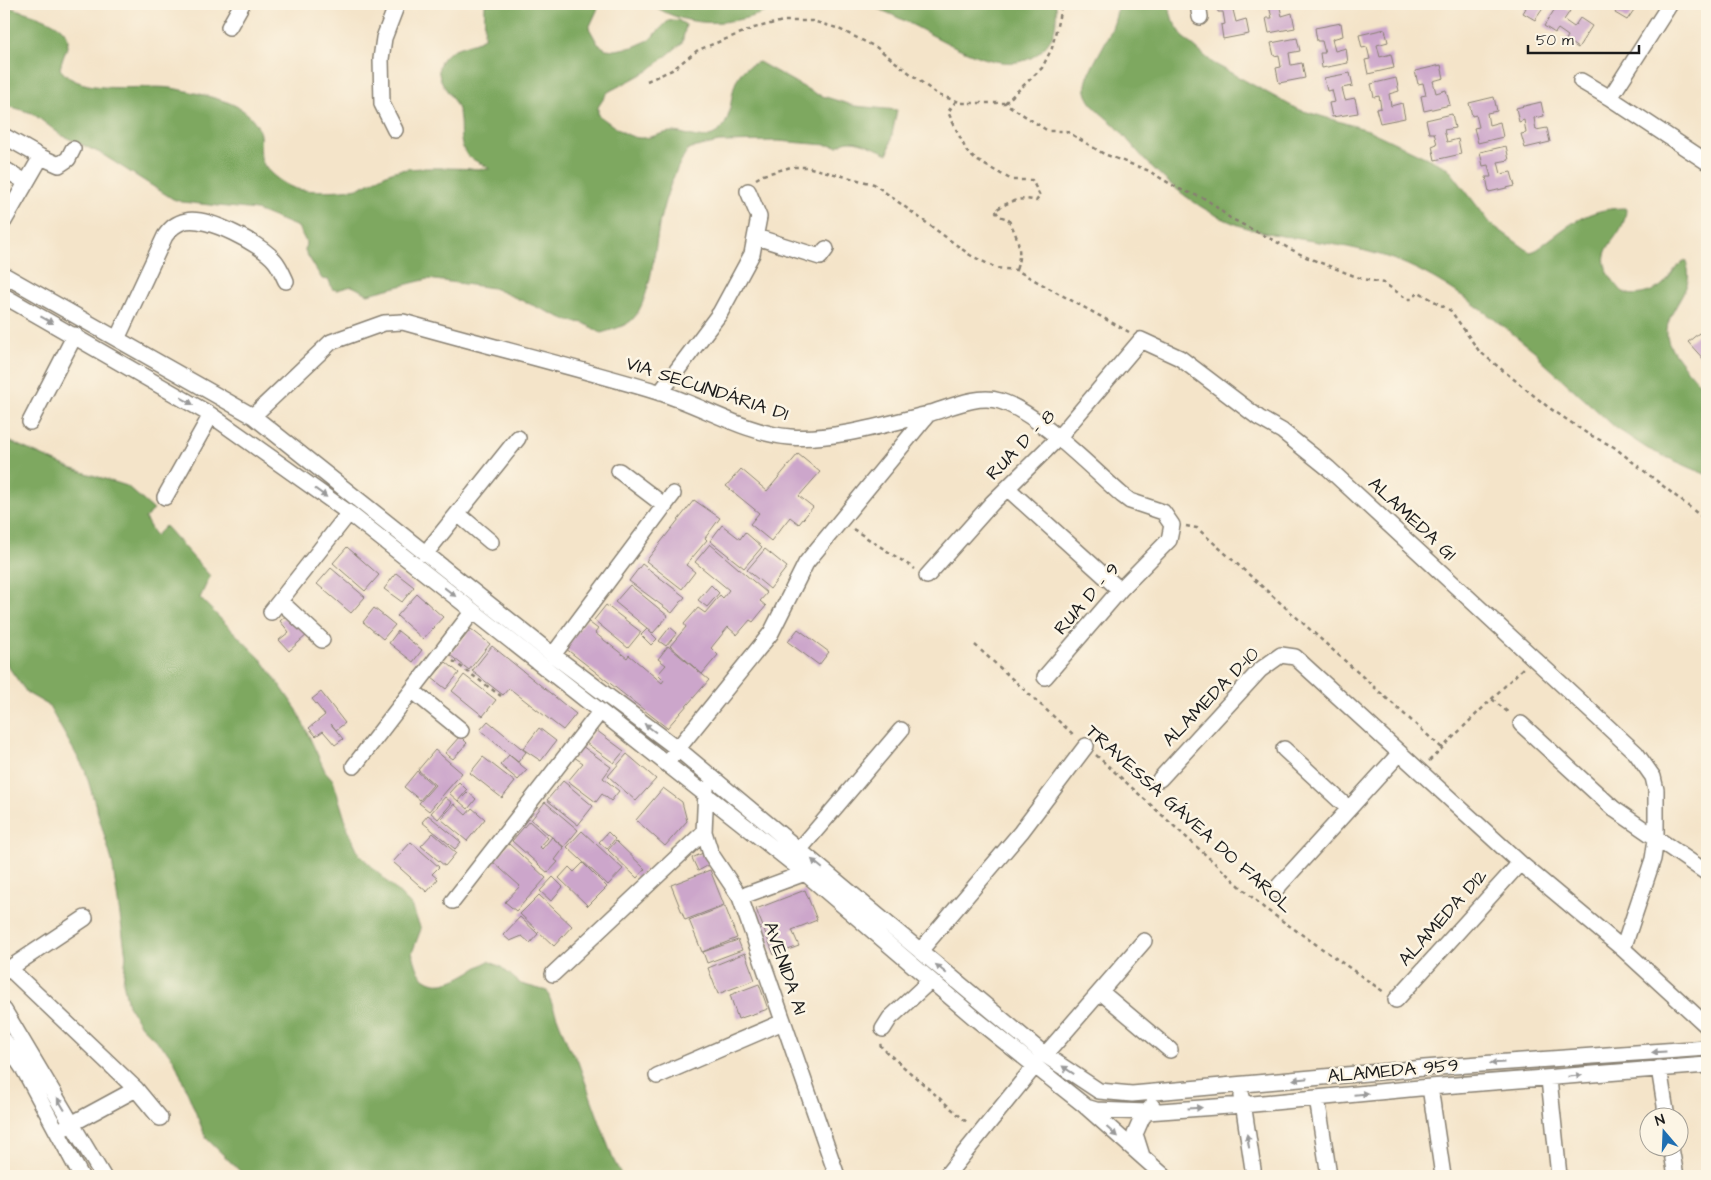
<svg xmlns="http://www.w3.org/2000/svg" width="1711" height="1180" font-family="'Architects Daughter',sans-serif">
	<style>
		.forest { fill: #7ea860; stroke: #4d623e }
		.building { fill: #cca6cb }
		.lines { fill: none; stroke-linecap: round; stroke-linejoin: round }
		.minor-casing { stroke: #888072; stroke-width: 18 }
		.path { stroke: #888072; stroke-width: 2.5; stroke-dasharray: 4 4; stroke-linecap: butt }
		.minor { stroke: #fff; stroke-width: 15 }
		.oneway { fill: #999 }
		.labels { text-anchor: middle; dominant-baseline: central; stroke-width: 5; stroke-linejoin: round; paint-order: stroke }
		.street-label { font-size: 19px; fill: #1c1c1c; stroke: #fcf5e5 }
	</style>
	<rect width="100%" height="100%" fill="#fcf5e5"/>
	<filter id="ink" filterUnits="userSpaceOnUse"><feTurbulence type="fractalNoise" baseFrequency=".02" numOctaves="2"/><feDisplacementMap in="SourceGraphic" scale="10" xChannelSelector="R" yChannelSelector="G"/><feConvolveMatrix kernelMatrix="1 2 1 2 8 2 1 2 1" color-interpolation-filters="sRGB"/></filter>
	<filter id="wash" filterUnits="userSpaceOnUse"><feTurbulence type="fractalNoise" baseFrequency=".0096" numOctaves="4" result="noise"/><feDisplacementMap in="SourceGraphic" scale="20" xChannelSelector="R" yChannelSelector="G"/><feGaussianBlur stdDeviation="1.12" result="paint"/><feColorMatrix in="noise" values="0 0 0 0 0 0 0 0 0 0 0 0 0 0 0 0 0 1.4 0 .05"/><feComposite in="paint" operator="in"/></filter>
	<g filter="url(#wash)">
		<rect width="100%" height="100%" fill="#f4e4c9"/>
		<path class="forest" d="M485 4H600L589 28 598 44 606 49 615 50 633 47 649 40 668 21 678 20 686 25 682 43 648 71 608 92 598 107V115C610 123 628 139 642 138 653 138 662 132 672 132 684 132 695 139 706 137 747 128 715 74 759 62L816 94 855 106 897 110 888 154C876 149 849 133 839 146L778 141 719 142 688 149C674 171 666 195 660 220 655 246 651 301 632 320 624 327 611 330 601 333L584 323 569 321 493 288 428 279 368 294 352 286 337 290 332 289 329 280 322 279 305 251 306 242 298 227 256 210 182 202 173 199 100 153 61 135 32 113 4 105V6C20 11 70 21 68 42 67 51 61 60 60 69 80 97 141 84 171 88 189 91 210 96 227 102 241 107 258 119 260 135 261 143 260 151 261 158 264 171 285 186 297 189 309 192 351 191 361 187 375 181 384 173 399 170 426 166 462 169 490 169 484 164 470 160 465 152 457 138 463 124 458 110 453 93 429 77 443 58 453 45 472 46 484 38Z
			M651 4H783C742 25 691 32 651 4Z
			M861 4H1056C1057 23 1056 38 1040 52 995 90 912 13 861 4Z
			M1117 4H1168L1173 21 1185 39 1213 63 1297 109 1368 130 1448 168 1491 224 1530 252C1540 250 1541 245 1549 240 1575 220 1592 208 1626 208 1626 245 1582 246 1620 289 1629 299 1645 294 1656 289 1669 283 1672 268 1685 260 1702 294 1651 315 1672 349 1681 364 1695 378 1707 391V475L1648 449 1616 428 1542 361 1537 353C1494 319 1449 281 1398 261 1354 244 1307 242 1262 232 1203 219 1158 178 1122 133 1111 119 1094 112 1087 95 1078 74 1119 35 1117 4Z
			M4 439 70 468 127 486 154 510 145 518 155 536 165 526 210 576 200 598 262 660 297 710 325 771 333 780 348 829 359 854 411 905 421 929 412 953C415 959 417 970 421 975 441 997 471 969 489 961L501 967 521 984 547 991 569 1048 577 1059 613 1159 622 1176H245L206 1138 175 1062 168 1052 141 1026 128 1005 123 982 126 956 112 861 85 770 48 705 27 693 7 665 4 635Z"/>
		<g id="blocks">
			<path class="building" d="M1217 4H1243L1244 7 1233 10 1236 22 1246 19 1249 34 1223 39 1221 25 1225 24 1223 12H1218Z
				M1264 4H1279L1282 16 1292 13 1295 28 1269 33 1266 18H1272L1269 6 1264 7Z
				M1519 4H1546L1535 20 1523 13 1526 8Z
				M1558 4 1570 11 1564 20 1574 27 1580 18 1592 26 1578 48 1566 40 1568 36 1558 29 1555 33 1544 26Z
				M1611 4H1638L1627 20 1615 13 1618 8Z
				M1341 23 1343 36 1332 39 1335 51 1346 48 1348 63 1322 68 1320 53H1325L1322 41H1317L1315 28Z
				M1385 29 1388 42 1377 45 1380 57 1391 54 1394 68 1368 74 1365 60 1370 59 1367 47 1362 48 1359 35Z
				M1297 38 1300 51 1289 53 1291 65 1302 63 1305 78 1279 83 1276 68 1281 67 1279 55 1274 56 1271 43Z
				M1441 65 1444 78 1433 81 1436 93 1446 90 1450 105 1424 111 1421 96 1426 95 1423 83 1418 84 1415 71Z
				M1350 73 1353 86 1342 88 1345 100 1355 98 1358 113 1332 117 1329 103 1335 102 1332 90 1327 91 1324 78Z
				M1396 78 1399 91 1389 94 1391 106 1402 103 1405 118 1380 123 1376 109 1381 108 1379 96 1374 97 1371 84Z
				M1494 97 1497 111 1487 113 1489 125 1500 122 1503 137 1478 143 1474 128 1479 127 1476 115 1472 116 1469 103Z
				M1541 102 1544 116 1534 118 1536 130 1547 128 1550 142 1525 148 1521 134 1526 133 1524 120 1519 122 1516 108Z
				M1452 114 1455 128 1444 130 1447 142 1458 139 1461 154 1435 160 1432 146 1437 144 1434 133H1429L1426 120Z
				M1506 146 1509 160 1498 162 1501 174 1511 172 1515 186 1489 192 1486 177H1491L1488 165 1483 166 1480 152Z
				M1707 332V361L1706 362 1688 342 1699 333 1703 336Z
				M798 454 820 472 799 496 813 507 799 524 790 517 771 541 750 524 759 513 726 486 741 469 767 491Z
				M694 500 720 518 705 538 707 540 686 565 695 572 682 589 646 561Z
				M722 525 740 539 745 532 762 547 744 568 710 541Z
				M710 544 767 593 760 601 766 606 753 622 750 620 737 635 728 627 711 648 718 655 702 674 670 646 686 627 684 624 698 608 705 613 720 595 723 598 729 590 695 562Z
				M347 547 379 575 365 591 333 563Z
				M765 549 787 567 770 589 747 570Z
				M642 564 685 597 672 613 629 581Z
				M331 568 365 597 351 613 317 584Z
				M396 573 414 587 402 602 384 589Z
				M630 585 668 616 653 633 615 602Z
				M711 585 719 593 707 607 698 600Z
				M417 594 443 617 423 639 397 616Z
				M606 605 641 632 628 648 594 620Z
				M374 608 395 625 383 639 363 622Z
				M289 613 308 634 289 651 279 640 289 632 280 621Z
				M586 620 598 629 595 633 627 658 629 655 662 683 664 680 658 674 666 665 658 659 668 646 709 680 667 728 565 648Z
				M670 627 677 633 666 646 659 641Z
				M471 629 490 644 469 670 450 655Z
				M647 629 657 639 651 645 641 635Z
				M798 629 829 652 819 665 788 642Z
				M398 631 422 650 413 662 389 643Z
				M492 646 576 714 563 730 509 688 503 695 472 671Z
				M446 662 459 673 446 689 432 678Z
				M464 675 496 700 483 716 452 691Z
				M321 692 345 723 336 730 331 724 343 739 335 745 323 731 316 736 309 728 325 715 312 699Z
				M488 721 526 752 518 762 480 730Z
				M539 728 556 741 541 761 523 749Z
				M596 730 624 751 614 763 586 743Z
				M460 736 467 743 453 759 445 753Z
				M582 746 611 767 603 778 619 791 611 801 602 794 596 802 568 781 583 763 574 757Z
				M435 750 462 773 429 811 419 803 435 785 418 770Z
				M627 754 656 779 636 801 608 776Z
				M509 755 527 770 518 780 500 765Z
				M483 757 515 782 502 798 470 773Z
				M417 771 433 785 420 800 404 787Z
				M563 781 593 806 578 825 547 800Z
				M459 782 467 790 458 801 449 793Z
				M663 788 682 802 687 821 665 846 636 820Z
				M468 792 476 799 468 809 459 801Z
				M445 797 452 803 438 819 431 813Z
				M545 802 578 830 564 847 531 820Z
				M454 804 466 815 472 808 485 819 467 841 441 819Z
				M428 815 461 842 455 849 422 822Z
				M529 821 548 838 540 847 542 849 552 837 564 848 555 860 558 862 548 873 512 841Z
				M582 831 623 869 608 885 567 847Z
				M608 832 615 839 607 849 599 842Z
				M433 833 456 853 445 866 421 846Z
				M616 841 645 869 637 878 608 850Z
				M411 842 439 867 432 874 438 879 427 892 393 862Z
				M509 844 546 878 516 911 505 902 520 886 493 862Z
				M703 853 709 865 698 871 692 858Z
				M583 863 607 887 588 906 559 878 569 867 574 872Z
				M710 870 724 905 685 920 671 885Z
				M553 877 563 887 551 901 540 891Z
				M805 890 817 920 792 930 799 946 774 955 756 909Z
				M539 895 572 926 554 946 520 914Z
				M725 906 737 938 702 952 689 920Z
				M520 917 538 934 530 943 522 936 510 941 503 935Z
				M738 940 742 950 707 963 703 952Z
				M745 953 755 980 718 994 708 968Z
				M759 984 768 1009 738 1019 730 995Z"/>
		</g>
	</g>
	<g filter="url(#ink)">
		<use href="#blocks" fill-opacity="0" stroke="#888072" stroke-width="1"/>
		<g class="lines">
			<g class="minor-casing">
				<path id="minor" d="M1198 4 1200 17
					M229 27 242 4
					M1581 81 1610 98 1670 4
					M1610 98 1707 162
					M395 130 382 104 381 59 384 38 397 4
					M4 136 41 157 59 165 68 159 73 149
					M4 169 26 182
					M4 221 41 157
					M756 237 820 257 826 249
					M4 275 253 416 553 655 678 749 1045 1055 1099 1091 1132 1094 1424 1068 1707 1048
					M4 296 211 415 349 513 805 873 976 1019 1084 1105 1164 1176
					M117 339 165 236C171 228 176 223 186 221 207 216 261 244 275 261 280 267 283 275 286 281
					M660 393 720 313 752 254 759 217 748 191
					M253 416 331 342 384 323 403 322C488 346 574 367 658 392 702 405 744 433 790 437 831 441 887 424 928 414 949 408 977 394 1000 401 1037 412 1091 468 1122 495L1130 501 1163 512 1172 525 1169 540 1120 590 1045 677
					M30 422 75 335
					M619 471 665 506
					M1007 488 1120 590
					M165 497 211 415
					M458 514 491 542
					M425 554 518 438
					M927 576 992 503 1057 439 1141 340 1180 358 1259 418 1282 431 1328 468 1636 753 1653 777 1656 790V839L1653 859 1623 949
					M280 601 322 640
					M271 612 349 513
					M553 655 673 494
					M413 691 461 730
					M1521 724 1614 809 1707 873
					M1284 749 1349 809
					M671 757 771 633 806 563 929 413
					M354 766 473 611
					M1160 779 1260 670 1281 655 1295 657 1520 863 1623 949 1707 1026
					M706 789 704 832 711 854 740 897 837 1176
					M800 849 901 730
					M1275 890 1400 753
					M740 897 805 873
					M453 901 600 712
					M920 951 1021 832 1086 746
					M10 969 136 1089 160 1118
					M4 972 85 918
					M553 974 704 832
					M1101 992 1170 1050
					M1396 1000 1520 863
					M4 1010 103 1176
					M883 1029 890 1018 930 981
					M4 1040 24 1070 81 1176
					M1045 1055 1144 941
					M1659 1068 1667 1118
					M657 1076 783 1022
					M1549 1079 1559 1176
					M1430 1087 1443 1176
					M1242 1096 1254 1176
					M1317 1098 1329 1176
					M1086 1107 1096 1110 1147 1112 1243 1105 1430 1087 1707 1065
					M64 1128 136 1089
					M1671 1148 1676 1176
					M1142 1156 1135 1134 1142 1118 1152 1106
					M946 1176 1034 1067"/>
			</g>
			<path class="path" d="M647 81 672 70 698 50 754 28 783 21H812L837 28 876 47 938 95 963 103H1005L1048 131H1066L1104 154 1147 170 1179 189 1206 199 1230 218 1306 257 1362 279 1384 283 1407 299H1412L1419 292 1451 311 1479 351 1548 407 1588 434 1614 447 1707 521
				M956 101 948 112 967 152 976 160 1012 180H1032L1040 196 1036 201C1020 196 1009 202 995 210L999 216 1008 219C1018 237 1023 250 1016 270
				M1005 103 1042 68 1052 48 1061 8
				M756 179 763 175 791 167H807L874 184 970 255 996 268 1016 270 1129 332
				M1186 526 1197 528 1442 748
				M853 529 915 569
				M975 645 1075 736
				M453 661 501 696
				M1492 699 1510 714
				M1096 755 1264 908 1384 992
				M1429 761 1523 668
				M880 1044 882 1048 969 1124
				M967 1172 973 1176"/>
			<use href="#minor" class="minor"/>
		</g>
		<defs><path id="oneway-solid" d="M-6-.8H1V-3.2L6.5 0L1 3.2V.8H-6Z" transform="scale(1.25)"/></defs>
		<g class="oneway">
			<use href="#oneway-solid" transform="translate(47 320) rotate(29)"/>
			<use href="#oneway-solid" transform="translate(187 401) rotate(30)"/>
			<use href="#oneway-solid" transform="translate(321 493) rotate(36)"/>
			<use href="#oneway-solid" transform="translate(450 592) rotate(38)"/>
			<use href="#oneway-solid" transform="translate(650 728) rotate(-143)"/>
			<use href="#oneway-solid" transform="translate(817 864) rotate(-140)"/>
			<use href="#oneway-solid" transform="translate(941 969) rotate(-140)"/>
			<use href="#oneway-solid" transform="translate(1659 1052) rotate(176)"/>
			<use href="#oneway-solid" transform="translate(1497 1063) rotate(176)"/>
			<use href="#oneway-solid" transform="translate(1068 1070) rotate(-146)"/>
			<use href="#oneway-solid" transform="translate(1575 1076) rotate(-6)"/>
			<use href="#oneway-solid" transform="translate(1300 1079) rotate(174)"/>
			<use href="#oneway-solid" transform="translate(1361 1094) rotate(-5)"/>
			<use href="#oneway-solid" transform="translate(61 1104) rotate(-121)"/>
			<use href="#oneway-solid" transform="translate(1195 1108) rotate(-4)"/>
			<use href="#oneway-solid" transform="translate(1112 1132) rotate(42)"/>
			<use href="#oneway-solid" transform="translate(1248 1141) rotate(-99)"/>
		</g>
	</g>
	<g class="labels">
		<g class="street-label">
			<text transform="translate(707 389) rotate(18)">VIA SECUNDÁRIA D1</text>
			<text transform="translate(1021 445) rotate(-46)">RUA D - 8</text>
			<text transform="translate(1412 519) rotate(43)">ALAMEDA G1</text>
			<text transform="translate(1087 599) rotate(-49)">RUA D - 9</text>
			<text transform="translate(1211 697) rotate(-46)">ALAMEDA D-10</text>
			<text transform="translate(1189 819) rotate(42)">TRAVESSA GÁVEA DO FAROL</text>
			<text transform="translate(1443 918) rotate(-48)">ALAMEDA D12</text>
			<text transform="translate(785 968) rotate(71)">AVENIDA A1</text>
			<text transform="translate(1393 1071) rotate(-5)">ALAMEDA 959</text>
		</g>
	</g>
	<rect width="1711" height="1180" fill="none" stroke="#fcf5e5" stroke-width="20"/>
	<g transform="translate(1664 1132) rotate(341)"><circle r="24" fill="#fcf5e5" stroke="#a29e95"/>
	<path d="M0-4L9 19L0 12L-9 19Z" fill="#1f6fb2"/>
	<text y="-8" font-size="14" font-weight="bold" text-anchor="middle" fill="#1c1c1c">N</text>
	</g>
	<path d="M1528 45v8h111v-8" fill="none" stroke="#1c1c1c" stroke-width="2.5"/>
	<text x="1536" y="45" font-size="15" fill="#1c1c1c" stroke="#fcf5e5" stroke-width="4" paint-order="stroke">50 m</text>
</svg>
